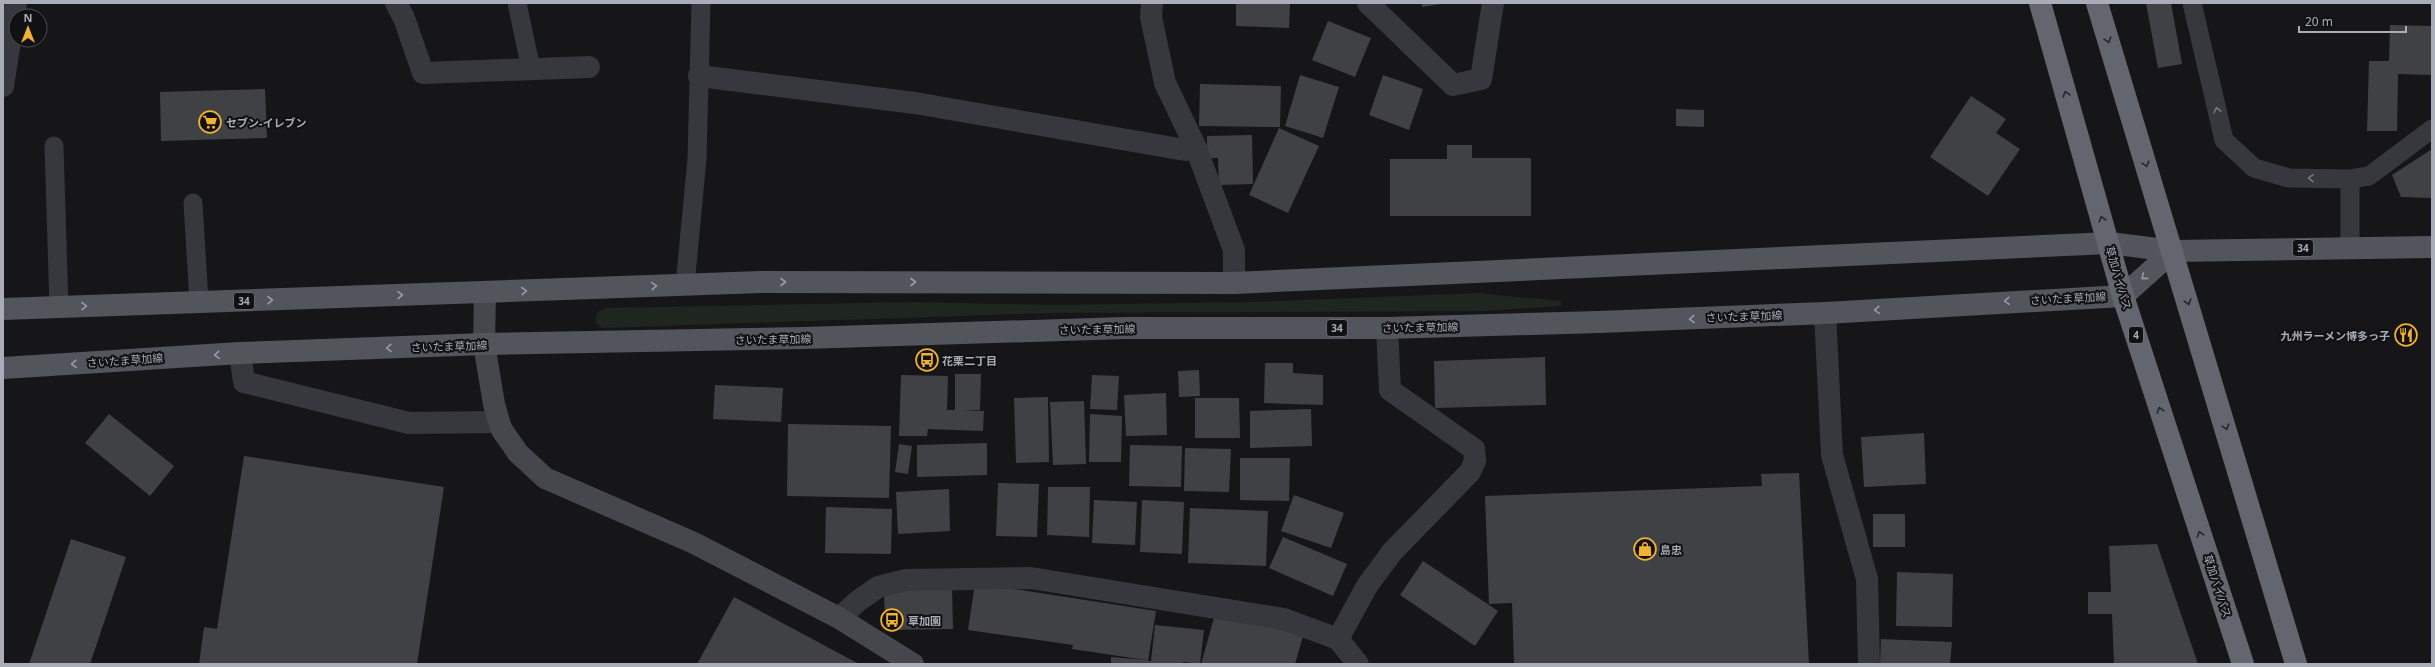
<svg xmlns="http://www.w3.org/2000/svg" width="2435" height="667" font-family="'Noto Sans','Noto Sans JP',sans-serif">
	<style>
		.green { fill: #1e261f }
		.building { fill: #404145 }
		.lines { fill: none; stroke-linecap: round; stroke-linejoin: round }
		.lane { stroke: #37383d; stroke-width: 19 }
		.street { stroke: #37383d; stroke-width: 22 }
		.secondary { stroke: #45474d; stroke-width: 22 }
		.primary { stroke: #53555c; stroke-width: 22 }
		.highway { stroke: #63666e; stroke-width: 22 }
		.oneway { stroke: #26262a }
		.oneway2 { stroke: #757881 }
		.oneway3 { stroke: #979ba6 }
		.labels { text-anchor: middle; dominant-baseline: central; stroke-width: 4; stroke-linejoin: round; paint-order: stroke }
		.shield { fill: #111113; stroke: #7b7e86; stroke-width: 1 }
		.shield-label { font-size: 10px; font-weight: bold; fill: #a8adb8 }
		.poi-label { font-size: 11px; font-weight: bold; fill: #a8adb8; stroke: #111113; text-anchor: start }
		.street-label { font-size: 11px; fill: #a8adb8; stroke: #111113 }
	</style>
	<rect width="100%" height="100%" fill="#161618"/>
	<path class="green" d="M1478 293 1561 301V306L1482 311 1051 313 602 328 596 323V315L599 311 607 308 909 302 1058 305 1251 302Z"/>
	<path class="building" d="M1236 3H1290L1289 28 1236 26Z
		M1422 3H1441V4L1422 7Z
		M2146 3H2171L2182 64 2158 68Z
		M1328 21 1371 38 1355 77 1312 60Z
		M2390 25 2432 26V75L2398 74 2397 131H2367L2369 61H2389Z
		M1300 75 1339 87 1323 138 1285 126Z
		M1383 75 1423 89 1409 130 1369 115Z
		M1200 84 1281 86 1280 127 1199 126Z
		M265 89 267 138 161 141 160 92Z
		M1971 96 2006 119 1996 133 2020 149 1988 196 1930 157Z
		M1676 109 1704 110V127L1676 126Z
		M1279 128 1319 146 1288 213 1249 195Z
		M1252 135 1253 184 1219 185 1218 158H1207V136Z
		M1447 145H1472V158H1531V216H1390V159H1447Z
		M2432 149V198L2401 197 2392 175Z
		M1545 357 1546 405 1435 408 1434 361Z
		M1265 363H1293V373L1323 375V405L1264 403Z
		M1199 370 1200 396 1179 397 1178 371Z
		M955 374H981L980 410H961L984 411 983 431 928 429 927 436H899L901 375 948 376 947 410H955Z
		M1092 375 1119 376 1117 410 1090 409Z
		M715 385 783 388 781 422 713 419Z
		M1166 393 1167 435 1126 436 1124 395Z
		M1048 397 1049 462 1016 463 1014 398Z
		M1195 398H1239L1240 438H1195Z
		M1084 401 1086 464 1053 465 1050 402Z
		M1311 409 1312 446 1250 448V411Z
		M109 414 174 466 150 496 85 443Z
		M1090 414 1122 416 1121 462H1089Z
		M788 424 891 426 889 498 787 496Z
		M1924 433 1926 484 1864 487 1861 437Z
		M987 443V475L917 477V445Z
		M899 444 912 446 908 474 895 472Z
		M1130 445 1182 446 1181 487 1129 486Z
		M1185 448 1231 449 1229 492 1184 491Z
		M244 456 444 487 417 664H199L204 627 217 629Z
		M1240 458H1290L1289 501 1240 500Z
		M1799 473 1809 664H1514L1512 603 1489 604 1485 496 1762 486 1761 474Z
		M998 483 1039 484 1037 537 996 536Z
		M1048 487H1090L1089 537 1047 535Z
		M949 489 950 531 898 534 896 492Z
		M1294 495 1344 513 1331 548 1281 531Z
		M1094 500 1137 502 1135 545 1092 543Z
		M1142 500 1184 502 1182 554 1140 552Z
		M826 507 892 509 891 554 825 553Z
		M1190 508 1268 511 1266 566 1188 563Z
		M1873 514H1905V547H1873Z
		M1283 537 1347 564 1333 596 1269 568Z
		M71 539 126 557 90 664H29Z
		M2157 544 2198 664H2114L2112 614H2088V592H2111L2109 546Z
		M1423 561 1498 611 1475 646 1400 595Z
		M1897 572 1953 574 1952 627 1896 626Z
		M975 583 1156 611 1148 661H1151L1155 625 1204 630 1200 664 1183 662V664H1111V657L1146 660 1072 649 1073 645 968 630Z
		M952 586 953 629 885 630 884 587Z
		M734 597 859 664H697Z
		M1216 611 1303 636 1295 664H1201Z
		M1881 639 1952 642 1950 664H1880Z"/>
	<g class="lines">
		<path class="lane" d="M517 3 531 69
			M2192 3 2224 140 2254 168 2289 178 2350 179
			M54 146 59 307
			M193 203 199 302
			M2350 248V179L2369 176 2432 129
			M685 285 697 159 701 3"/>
		<path class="street" d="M396 3 404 18 423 73 589 67
			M1152 3 1151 17 1165 83 1196 148 1234 250V283
			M1368 3 1453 85 1481 79 1493 3
			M699 76 915 103 1185 150 1196 148
			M3 86 16 3
			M1825 313 1832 455 1867 579 1869 664
			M240 353 244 382 409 423 499 422
			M839 618 858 601 878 587 906 580 1031 578 1284 619 1338 639 1358 664
			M1338 639 1367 586 1392 552 1470 472 1475 461 1474 449 1390 390 1387 328"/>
		<path class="secondary" d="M485 292 484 344 494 404 499 422 502 430 518 453 545 478 694 543 839 618 913 664"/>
		<path class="primary" d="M3 309 761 282 1234 283 2109 243 2173 251 2432 247
			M3 368 240 353 484 344 803 338 1125 328H1387L1599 322 1825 313 2123 296 2173 251"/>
		<path class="highway" d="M2040 3 2123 296 2243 664
			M2097 3 2296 664"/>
	</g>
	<defs><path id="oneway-chevron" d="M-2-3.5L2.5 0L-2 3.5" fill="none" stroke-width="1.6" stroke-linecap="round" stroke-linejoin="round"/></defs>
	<g class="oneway">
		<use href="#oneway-chevron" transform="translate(2108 40) rotate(73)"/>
		<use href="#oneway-chevron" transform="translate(2066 94) rotate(-106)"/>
		<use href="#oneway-chevron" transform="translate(2146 164) rotate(73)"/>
		<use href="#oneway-chevron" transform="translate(2102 219) rotate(-106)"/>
		<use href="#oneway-chevron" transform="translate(2188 302) rotate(73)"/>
		<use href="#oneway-chevron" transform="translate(2160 410) rotate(-108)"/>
		<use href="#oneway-chevron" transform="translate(2226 427) rotate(73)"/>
		<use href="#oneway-chevron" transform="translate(2200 534) rotate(-108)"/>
	</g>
	<g class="oneway2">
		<use href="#oneway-chevron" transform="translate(2217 110) rotate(-103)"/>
		<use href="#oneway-chevron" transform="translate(2311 178) rotate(-178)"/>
	</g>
	<g class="oneway3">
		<use href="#oneway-chevron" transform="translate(2144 277) rotate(139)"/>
		<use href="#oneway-chevron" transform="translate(783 282)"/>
		<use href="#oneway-chevron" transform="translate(913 282)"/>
		<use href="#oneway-chevron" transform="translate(654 286) rotate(-2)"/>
		<use href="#oneway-chevron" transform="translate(524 291) rotate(-2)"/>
		<use href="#oneway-chevron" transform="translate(400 295) rotate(-2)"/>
		<use href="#oneway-chevron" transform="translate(270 300) rotate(-2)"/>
		<use href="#oneway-chevron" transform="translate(2007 301) rotate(176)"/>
		<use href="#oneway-chevron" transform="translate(84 306) rotate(-2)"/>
		<use href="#oneway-chevron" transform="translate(1877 310) rotate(176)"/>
		<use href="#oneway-chevron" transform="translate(1692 319) rotate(178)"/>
		<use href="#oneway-chevron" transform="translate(389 348) rotate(178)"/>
		<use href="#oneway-chevron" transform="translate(217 355) rotate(176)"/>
		<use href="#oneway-chevron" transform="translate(74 364) rotate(176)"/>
	</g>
	<defs>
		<g id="supermarket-ring" transform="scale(1.15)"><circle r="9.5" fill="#111113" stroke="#f2b134" stroke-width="1.5"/><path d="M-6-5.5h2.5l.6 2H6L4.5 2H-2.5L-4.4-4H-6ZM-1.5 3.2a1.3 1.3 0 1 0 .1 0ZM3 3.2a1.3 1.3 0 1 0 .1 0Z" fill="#f2b134"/></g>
		<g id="restaurant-ring" transform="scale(1.15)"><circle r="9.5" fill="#111113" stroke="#f2b134" stroke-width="1.5"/><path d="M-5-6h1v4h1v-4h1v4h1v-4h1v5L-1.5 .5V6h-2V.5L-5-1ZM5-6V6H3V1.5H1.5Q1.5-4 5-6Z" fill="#f2b134"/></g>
		<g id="bus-ring" transform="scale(1.15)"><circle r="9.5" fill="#111113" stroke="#f2b134" stroke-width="1.5"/><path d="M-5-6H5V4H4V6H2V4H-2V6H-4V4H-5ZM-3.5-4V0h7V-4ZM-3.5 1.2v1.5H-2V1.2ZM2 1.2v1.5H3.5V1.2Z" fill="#f2b134"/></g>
		<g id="shop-ring" transform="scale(1.15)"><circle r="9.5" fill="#111113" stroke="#f2b134" stroke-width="1.5"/><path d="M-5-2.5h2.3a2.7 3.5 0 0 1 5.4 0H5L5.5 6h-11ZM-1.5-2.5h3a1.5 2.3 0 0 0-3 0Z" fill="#f2b134"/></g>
	</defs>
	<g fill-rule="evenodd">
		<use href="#supermarket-ring" x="210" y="122"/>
		<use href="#restaurant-ring" x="2406" y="335"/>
		<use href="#bus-ring" x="927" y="360"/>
		<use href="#shop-ring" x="1645" y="549"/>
		<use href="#bus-ring" x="892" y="620"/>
	</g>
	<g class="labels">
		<g class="shield">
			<rect x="2293" y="240" width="20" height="16" rx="3"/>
			<rect x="234" y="293" width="20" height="16" rx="3"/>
			<rect x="1327" y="320" width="20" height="16" rx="3"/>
			<rect x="2129" y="327" width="14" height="16" rx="3"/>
		</g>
		<g class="shield-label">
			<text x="2303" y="248">34</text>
			<text x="244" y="301">34</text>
			<text x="1337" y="328">34</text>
			<text x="2136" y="335">4</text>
		</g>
		<g class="poi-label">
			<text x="226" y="122">セブン-イレブン</text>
			<text x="2390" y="335" text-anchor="end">九州ラーメン博多っ子</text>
			<text x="942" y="360">花栗二丁目</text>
			<text x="1660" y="549">島忠</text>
			<text x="908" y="620">草加園</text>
		</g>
		<g class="street-label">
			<text transform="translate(2119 278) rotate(74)">草加バイパス</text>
			<text transform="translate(2068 298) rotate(-3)">さいたま草加線</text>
			<text transform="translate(1744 316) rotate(-2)">さいたま草加線</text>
			<text transform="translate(1420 327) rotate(-1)">さいたま草加線</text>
			<text transform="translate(1097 329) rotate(-1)">さいたま草加線</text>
			<text transform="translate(773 339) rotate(-1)">さいたま草加線</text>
			<text transform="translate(449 346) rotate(-2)">さいたま草加線</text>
			<text transform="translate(125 360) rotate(-4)">さいたま草加線</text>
			<text transform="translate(2218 586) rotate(72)">草加バイパス</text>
		</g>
	</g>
	<rect width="2435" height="667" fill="none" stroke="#a8adb8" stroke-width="8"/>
	<g transform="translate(28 28)"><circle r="19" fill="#111113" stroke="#4d4f55"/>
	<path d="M0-3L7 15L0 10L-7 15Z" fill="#f2b134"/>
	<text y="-6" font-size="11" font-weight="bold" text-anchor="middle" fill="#a8adb8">N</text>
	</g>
	<path d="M2299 26v6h107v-6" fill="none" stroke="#a8adb8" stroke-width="2"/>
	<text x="2305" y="26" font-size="12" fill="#a8adb8" stroke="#111113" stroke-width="3" paint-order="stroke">20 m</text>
</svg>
